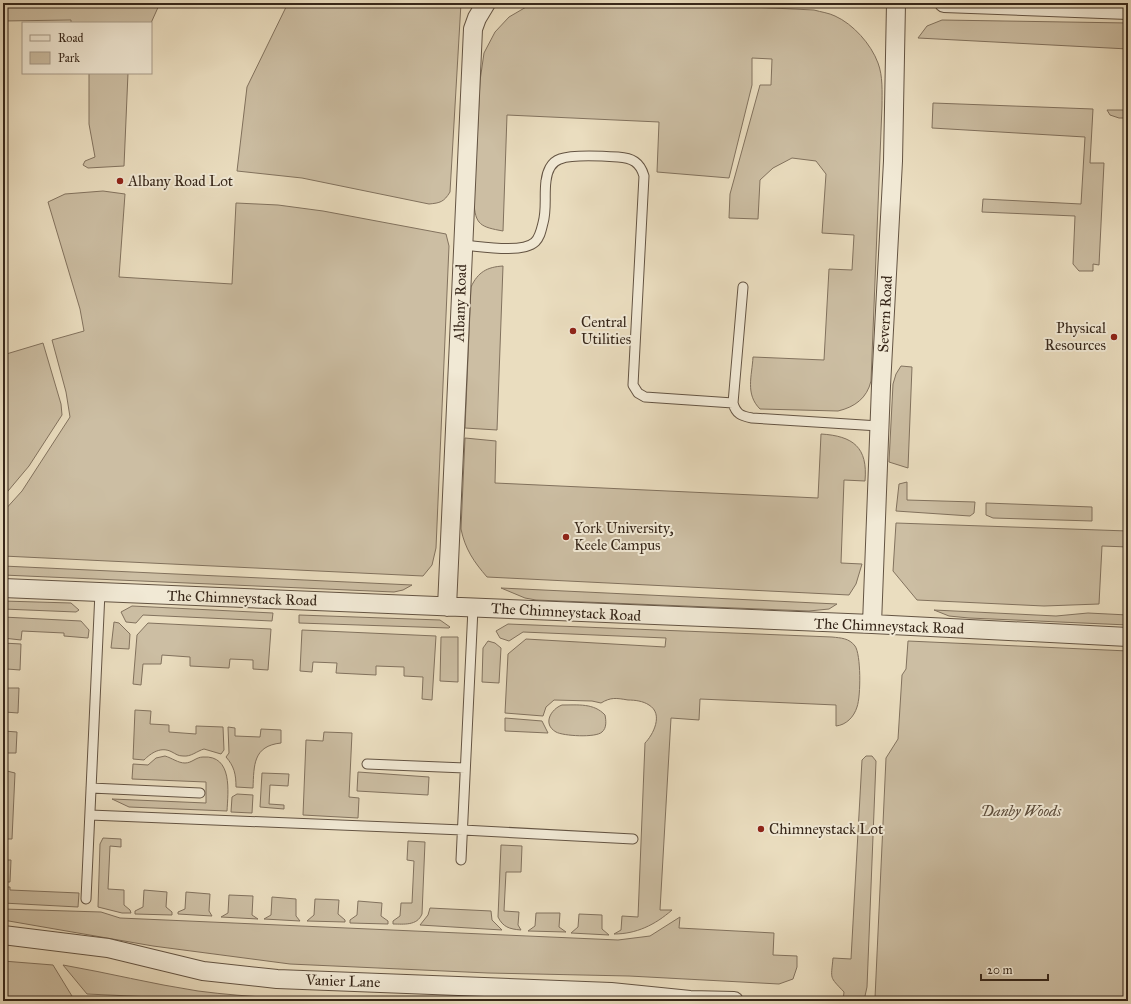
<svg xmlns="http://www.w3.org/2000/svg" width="1131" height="1004" font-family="'IM FELL Great Primer',serif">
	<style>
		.green { fill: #ccbea3; stroke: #82725e }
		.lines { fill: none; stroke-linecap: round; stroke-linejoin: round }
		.lane-casing { stroke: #645443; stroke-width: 11 }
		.street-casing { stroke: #645443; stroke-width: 20 }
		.lane { stroke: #f1e9d5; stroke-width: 9 }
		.street { stroke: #f1e9d5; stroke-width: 18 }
		.poi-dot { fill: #8f2418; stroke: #f1e9d5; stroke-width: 1.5 }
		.labels { text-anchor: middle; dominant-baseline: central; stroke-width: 4; stroke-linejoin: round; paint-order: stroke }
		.poi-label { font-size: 15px; fill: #37271a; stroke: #f1e9d5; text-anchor: start }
		.street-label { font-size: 15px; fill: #37271a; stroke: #f1e9d5 }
		.park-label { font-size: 15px; font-style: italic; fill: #5c4d3c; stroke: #f1e9d5 }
	</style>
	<rect width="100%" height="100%" fill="#eaddbf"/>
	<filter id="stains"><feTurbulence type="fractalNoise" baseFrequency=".005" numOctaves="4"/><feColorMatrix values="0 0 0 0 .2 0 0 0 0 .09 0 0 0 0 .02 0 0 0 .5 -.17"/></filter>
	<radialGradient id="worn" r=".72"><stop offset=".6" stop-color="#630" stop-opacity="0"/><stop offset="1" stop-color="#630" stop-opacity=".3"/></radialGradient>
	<path class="green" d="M3 3H160L151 23H71V20L3 21Z
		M288 3H461L450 192C444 202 440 203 429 204L302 178 237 171 247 87Z
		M533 3H667L814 10C821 12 829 13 835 16 853 24 871 44 878 63 883 76 882 92 882 106L871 381C867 398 855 407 838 411L760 409C745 394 752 376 753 357L824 360 829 269 852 270 854 235 822 233 826 174 816 161 792 158 773 168 760 180 758 219 729 218 730 194 760 85H771L772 59 752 58V85L729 178 657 172 659 122 507 115 503 231C481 227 475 225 474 202L480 81 484 53 495 32 509 17Z
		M942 20 1128 23V49L918 38 927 26Z
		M89 73H128L124 166 88 168 83 165 85 161 95 157 89 124Z
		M933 103 1093 109 1090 163H1104L1099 265 1093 264V271H1079L1073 264 1075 216 982 212 983 199 1081 204 1085 137 932 128Z
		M1107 110H1128V118H1119L1110 115Z
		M103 191 125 194 119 277 232 284 236 203 278 205 323 211 446 234 449 246 436 548 432 565 423 576 3 556V512L22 491 70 417 66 392 52 340 84 331 80 309 48 202 65 194Z
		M503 266 497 430 465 428 471 287C478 272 487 267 503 266Z
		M43 343 61 404 62 415 29 466 3 497V355Z
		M901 366 912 367 908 468 889 462 893 384 896 374Z
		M821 434C853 436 868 447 865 481L844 480 841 563 862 564 856 584 849 595 487 577C474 562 465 549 461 529L465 438 496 441 495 483 818 498Z
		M907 482V500L975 502 974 513 970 516 896 511 899 484Z
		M986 503 1092 507V521L993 518 986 515Z
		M896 523 1128 531V547L1102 546 1099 604 1044 606 917 600 893 571Z
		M3 566 412 585 403 590 394 592 3 575Z
		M501 588 837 604 829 609 809 611 536 600 525 598Z
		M3 601 71 603 79 610 76 612 3 609Z
		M132 606 273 613 272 621 143 615 136 623 126 622 121 612Z
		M934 610 1056 616 1088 613 1128 615V625L969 618 949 616Z
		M299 615 440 620 450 627 449 628 299 623Z
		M3 617 81 621 89 630 88 638 64 636V633L22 631 21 640 3 638Z
		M114 622 119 623 130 634 129 649 111 648Z
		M148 623 271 629 268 670 253 669V660L230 659 229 668 190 666V657L162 655 161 664H143L141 685 133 684 137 635Z
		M508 624 832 637C841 638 849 638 855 646 861 654 861 696 857 707 854 717 846 725 836 726V705L700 699 699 720 671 718 660 910H672C655 925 636 934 614 934L621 930 622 916 638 917 645 743C653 735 664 714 649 705 643 701 635 700 628 700 616 698 611 697 601 703L592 701 554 700 546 707 543 716 505 713 508 654 526 639 665 647 666 638 523 632 509 641 500 638 496 631Z
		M302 630 436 636 432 700 422 699 423 677 404 676V667L376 666V675L336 673 337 663 313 662 312 672 300 671Z
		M441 637H458V682L440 681Z
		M488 641 495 643 501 648 499 683 482 682 483 648Z
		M908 641 1128 651V1001H873L875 998 886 758 898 739 902 675 906 669Z
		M3 643 21 644 20 670 7 669 3 673Z
		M3 683 7 688H19L18 713 5 712 3 714Z
		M562 705C578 705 594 703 605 715 606 720 607 728 602 732 596 738 563 736 556 732 542 724 551 709 562 705Z
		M135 710 151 711 150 724 169 725V732L196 734V726L223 727 224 750 221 754 204 749C197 751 191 757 183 756 178 756 176 754 172 752 161 746 151 753 144 760L133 759Z
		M505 718 542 721 548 733 505 731Z
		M228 727 235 728V736L260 737 261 729 281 730V743C253 746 254 765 253 788L236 787C236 774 234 766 226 757L229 753Z
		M3 729 4 731 17 732 16 753H5L3 755Z
		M324 732 352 733 349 797 359 798 358 818 303 815 306 740 323 741Z
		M165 756C172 758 178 763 185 763 192 763 196 757 203 757 233 755 228 792 227 811L129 807 112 799 206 803V782L132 779 133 764 148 765 156 758Z
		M866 756H872L876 761 867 987 865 996 862 1001H843L844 992C829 976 831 980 833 958L851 959 862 760Z
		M3 770 15 773 12 839H3Z
		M358 772 429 777 428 795 357 791Z
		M262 773 289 774 288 786 270 785 269 804 284 805V809L260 807Z
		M237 794 253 795 252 813 231 812 232 797Z
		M103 838 121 839V847L110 846 108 889 124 890V905L130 910 131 913H122L98 907 100 844Z
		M408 841 425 842 422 914C417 926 404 924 393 924V921L400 916 401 903H412L414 861 407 860Z
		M501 845 522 846 521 872H506L504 911 519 912 518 925 521 930C509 929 503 927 498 917Z
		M3 860H11L10 882H3Z
		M3 887H10V890L79 893 78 907 3 903Z
		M144 890 167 892 166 907 172 912V915L135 914V911L143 907Z
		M186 892 210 894 209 911 212 916 178 914V912L185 909Z
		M229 895 253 896 252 915 258 919 221 917 228 913Z
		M272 897 296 899V916L300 921 264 919 271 915Z
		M315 899 339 900 338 914 345 920V922L307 921 314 915Z
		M358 901 382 903 381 916 388 921V924L350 923V920L357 915Z
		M430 908 491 911 492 920 502 930 420 925 428 915Z
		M3 909 101 912 120 918 618 940 650 936 680 917 679 928 774 933 773 955 797 956V967L793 979 779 984 629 976 488 973 290 964 153 946 3 920Z
		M536 913H560L559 927 566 932 528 931 535 926Z
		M579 914 602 915V929L609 935 571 933 578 927Z
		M3 961 53 965 75 1001H3Z
		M63 965C109 973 152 984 198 991 251 998 305 999 359 1001H239L87 994Z"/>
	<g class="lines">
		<g class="lane-casing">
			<path id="lane" d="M463 245C479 246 522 254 535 242 540 237 541 231 543 223 547 209 544 195 546 181 547 172 551 162 560 159 573 154 603 156 618 157 632 158 640 162 644 176L633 385 638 393 645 397 733 403
				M743 287 733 403C736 414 741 416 752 418L879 426
				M367 764 465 768
				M91 788 200 793
				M90 815 463 830 633 839
				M461 860 473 608
				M86 899 100 592"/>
		</g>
		<g class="street-casing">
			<path id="street" d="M944 3 1128 10
				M3 588 872 624 1128 637
				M447 607 473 29 477 18 486 3
				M872 624 881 386 893 161 896 3
				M3 935 108 948 203 971 277 979 611 992 690 1000 734 1001"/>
		</g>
		<use href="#lane" class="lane"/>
		<use href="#street" class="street"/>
	</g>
	<g class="poi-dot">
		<circle cx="120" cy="181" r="4"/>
		<circle cx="573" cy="331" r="4"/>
		<circle cx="1114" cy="337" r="4"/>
		<circle cx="566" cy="537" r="4"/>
		<circle cx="761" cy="829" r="4"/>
	</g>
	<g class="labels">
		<g class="poi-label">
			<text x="128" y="181">Albany Road Lot</text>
			<text x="581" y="322">Central<tspan x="581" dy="17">Utilities</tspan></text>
			<text x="1106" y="328" text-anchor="end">Physical<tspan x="1106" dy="17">Resources</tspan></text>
			<text x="574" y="528">York University,<tspan x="574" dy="17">Keele Campus</tspan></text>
			<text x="769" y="829">Chimneystack Lot</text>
		</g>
		<g class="street-label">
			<text transform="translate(460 303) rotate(-88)">Albany Road</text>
			<text transform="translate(885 314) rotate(-87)">Severn Road</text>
			<text transform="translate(242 598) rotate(2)">The Chimneystack Road</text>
			<text transform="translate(566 612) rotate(3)">The Chimneystack Road</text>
			<text transform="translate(889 626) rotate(2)">The Chimneystack Road</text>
			<text transform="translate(343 981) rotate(2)">Vanier Lane</text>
		</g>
		<g class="park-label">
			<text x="1021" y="811">Danby Woods</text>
		</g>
	</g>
	<rect width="1131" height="1004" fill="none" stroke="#eaddbf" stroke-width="16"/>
	<rect x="4" y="4" width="1123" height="996" fill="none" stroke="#37271a" stroke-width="2"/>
	<rect x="8" y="8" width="1115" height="988" fill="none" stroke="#37271a"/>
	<rect x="22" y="22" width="130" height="52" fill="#f1e9d5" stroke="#a79b8a"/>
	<rect x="30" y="35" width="20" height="6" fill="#f1e9d5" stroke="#a79b8a"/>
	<text x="58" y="42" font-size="12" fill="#37271a">Road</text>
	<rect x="30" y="52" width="20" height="12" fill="#ccbea3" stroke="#a79b8a"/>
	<text x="58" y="62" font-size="12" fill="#37271a">Park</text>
	<path d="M981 974v6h67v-6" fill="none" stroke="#37271a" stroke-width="2"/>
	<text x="987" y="974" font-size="12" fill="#37271a" stroke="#f1e9d5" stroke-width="3" paint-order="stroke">20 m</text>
	<rect width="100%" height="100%" filter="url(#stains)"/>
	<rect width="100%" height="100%" fill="url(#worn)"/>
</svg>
